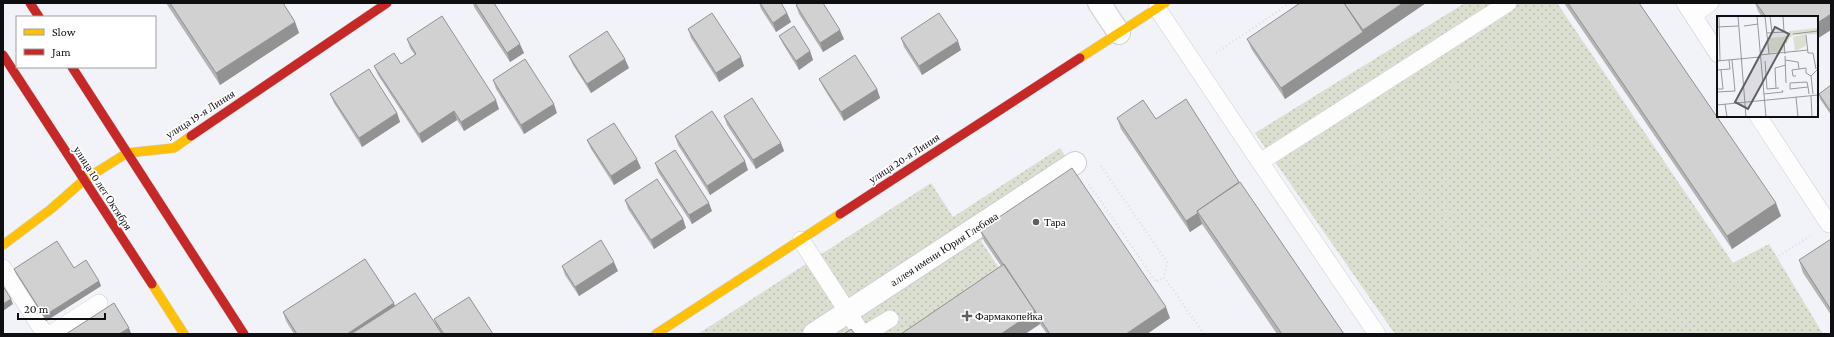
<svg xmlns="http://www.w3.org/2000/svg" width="1834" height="337" font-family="'Crimson Pro',serif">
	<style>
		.park { fill: url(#park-dots) }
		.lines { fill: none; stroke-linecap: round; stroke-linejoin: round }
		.lane-casing { stroke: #cdced1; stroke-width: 18 }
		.street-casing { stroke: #cdced1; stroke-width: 24 }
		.slow-casing { stroke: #cdced1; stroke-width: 10 }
		.jam-casing { stroke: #cdced1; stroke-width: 10 }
		.path { stroke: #dedfe0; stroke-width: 2.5; stroke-dasharray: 1 3; stroke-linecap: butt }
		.lane { stroke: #fdfdfe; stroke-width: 17 }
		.street { stroke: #fdfdfe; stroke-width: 22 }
		.slow { stroke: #ffc107; stroke-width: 9 }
		.jam { stroke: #c62828; stroke-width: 9 }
		.wall { fill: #b4b4b5 }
		.shaded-wall { fill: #929293 }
		.building { fill: #d1d1d2; stroke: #929293 }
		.poi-dot { fill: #5e5f62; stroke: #fff; stroke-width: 1.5 }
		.labels { text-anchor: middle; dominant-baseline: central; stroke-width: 3.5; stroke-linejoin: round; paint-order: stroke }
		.street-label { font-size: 11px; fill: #0f0f12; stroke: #fff }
		.poi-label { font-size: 11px; fill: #0f0f12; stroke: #fff; text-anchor: start }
		.inset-road { fill: none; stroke: #97989c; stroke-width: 1 }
		.view { fill: #5e5f62; fill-opacity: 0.15; stroke: #5e5f62; stroke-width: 2 }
		.inset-edge { fill: none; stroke: #0f0f12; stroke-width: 2 }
	</style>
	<defs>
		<pattern id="park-dots" width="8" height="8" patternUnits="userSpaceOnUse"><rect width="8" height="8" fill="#dadfd0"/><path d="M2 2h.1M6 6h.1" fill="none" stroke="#babeb2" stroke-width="1.8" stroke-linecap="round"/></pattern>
	</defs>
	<rect width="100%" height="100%" fill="#f2f3f8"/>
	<path class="park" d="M1465 3H1557L1733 263 1769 244 1823 334H1395L1255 133Z
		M1060 148 1079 178 981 241 1005 277 917 334H698L931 183 953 217Z"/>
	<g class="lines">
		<g class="lane-casing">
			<path id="lane" d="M1685 3 1718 54
				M1157 8 1260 162 1508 3
				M1693 15 1710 3
				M1758 116 1829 224 1831 222
				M1260 162 1377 334
				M801 240 862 334
				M3 268 45 334
				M51 334 99 303
				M865 334 890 319"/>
		</g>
		<g class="street-casing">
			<path id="street" d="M1099 3 1119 33
				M814 334 1075 163"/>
		</g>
		<g class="slow-casing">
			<path id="slow" d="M1080 58 1165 3
				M3 245 51 209 84 180 127 153 174 148 191 136
				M152 284 184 334
				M656 334 840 214"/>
		</g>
		<g class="jam-casing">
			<path id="jam" d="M30 3 39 17
				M3 55 152 284
				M72 67 244 334
				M191 136 387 3
				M840 214 1080 58"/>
		</g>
		<path class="path" d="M1216 53 1290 3
			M1445 72 1502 157
			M1371 118 1451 231
			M1325 148 1506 239 1575 268 1625 296 1706 334
			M1482 196a48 48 0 1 1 96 0a48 48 0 1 1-96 0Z
			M1537 149 1544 22
			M1351 162 1544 21
			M1101 166 1167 262 1164 277 1204 334
			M1567 166 1597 146
			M1089 184 1156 282 1164 277
			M1576 209 1654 217
			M1468 256C1478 264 1487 271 1499 276 1514 282 1532 282 1547 279 1616 264 1633 182 1585 135 1530 80 1435 133 1445 208 1446 216 1450 228 1453 235 1459 245 1468 255 1475 264 1489 283 1503 302 1517 321L1519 281 1536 251
			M1555 278 1584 334
			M1625 296 1666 269 1728 289
			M1678 321 1810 236"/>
		<use href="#lane" class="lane"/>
		<use href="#street" class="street"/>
		<use href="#slow" class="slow"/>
		<use href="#jam" class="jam"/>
	</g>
	<path class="wall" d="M166 3H283L295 22 299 33 220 85Z
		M473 3H494L524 53 510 62 474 7Z
		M759 3H781L791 22 776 32 761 9Z
		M1300 3H1426L1285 99 1252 50 1247 39Z
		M1564 3H1639L1781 216 1732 249Z
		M1755 3H1831L1817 17H1762L1758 11Z
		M796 5 844 39 823 52 799 14Z
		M688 29 744 66 719 82 691 38Z
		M779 36 810 51 813 60 799 70 783 44Z
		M901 38 961 50 922 75 904 47Z
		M407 39 499 109 464 131 457 120 422 143 378 75 374 66 401 64 415 55 410 48Z
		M569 56 629 68 591 93 573 65Z
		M819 79 877 89 880 98 844 121 823 87Z
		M493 80 557 113 524 134 496 89Z
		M1831 85V115L1820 99 1819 94Z
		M330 94 397 113 400 122 362 147 334 103Z
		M724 116 781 143 784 151 756 169 727 125Z
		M1117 118 1239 182 1344 334H1277L1202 224 1190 232 1121 129Z
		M675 136 748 170 710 195 678 145Z
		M587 140 641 168 614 185 591 149Z
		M655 163 712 211 692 224 658 172Z
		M625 200 683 219 686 228 654 249 628 209Z
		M980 230 1170 318 1147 334H1047L1040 324 1025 334H901L1001 266 984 241Z
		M1831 239V315L1803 273 1799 260Z
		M562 266 618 271 579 296 565 275Z
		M74 268 99 281 101 286 46 321 16 274 14 269Z
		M395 306 437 327 434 319 493 334H294L286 321 283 312Z"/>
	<path class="shaded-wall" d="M1403 3H1426L1285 99 1281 88 1363 32V30Z
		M787 13 791 22 776 32 773 23Z
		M1831 14V30L1817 39V23Z
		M295 22 299 33 220 85 216 73Z
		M840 30 844 39 823 52 820 43Z
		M958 41 961 50 922 75 919 66Z
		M520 44 524 53 510 62 507 53Z
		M810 51 813 60 799 70 796 61Z
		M741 57 744 66 719 82 716 73Z
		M625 59 629 68 591 93 587 84Z
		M877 89 880 98 844 121 841 112Z
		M496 100 499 109 464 131 461 122Z
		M554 104 557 113 524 134 521 125Z
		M454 111 457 120 422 143 419 134Z
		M397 113 400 122 362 147 359 138Z
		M781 143 784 151 756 169 753 160Z
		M637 159 641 168 614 185 611 176Z
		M745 161 748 170 710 195 707 186Z
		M709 203 712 211 692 224 689 215Z
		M1776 203 1781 216 1732 249 1727 236Z
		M1198 213 1202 224 1190 232 1186 221Z
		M683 219 686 228 654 249 651 240Z
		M614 262 618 271 579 296 575 287Z
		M99 281 101 286 46 321 44 316Z
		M11 299 13 304 3 311V304Z
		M394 303 397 312 364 334H347Z
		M1166 307 1170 318 1147 334H1126Z
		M1035 311 1040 324 1025 334H1001Z
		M129 328 131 333 129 334H119Z"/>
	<path class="building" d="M170 3H283L295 22 216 73Z
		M475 3H494L520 44 507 53Z
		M760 3H781L787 13 773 23Z
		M799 3H823L840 30 820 43 796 5Z
		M1300 3H1344L1363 32 1281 88 1247 39Z
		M1344 3H1403L1363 30Z
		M1568 3H1639L1776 203 1727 236Z
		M1756 3H1831V14L1817 23V17H1766Z
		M712 13 741 57 716 73 688 29Z
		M939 13 958 41 919 66 901 38Z
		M442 16 496 100 461 122 454 111 419 134 374 66 394 53 401 64 416 54 407 39Z
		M794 26 810 51 796 61 779 36Z
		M607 31 625 59 587 84 569 56Z
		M855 55 877 89 841 112 819 79Z
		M525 59 554 104 521 125 493 80Z
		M369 69 397 113 359 138 330 94Z
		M1831 85V112L1819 94Z
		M752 98 781 143 753 160 724 116Z
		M1186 99 1239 182 1197 211 1198 213 1186 221 1117 118 1143 100 1156 119Z
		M712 111 745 161 707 186 675 136Z
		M614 123 637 159 611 176 587 140Z
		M675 150 709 203 689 215 655 163Z
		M1072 168 1166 307 1126 334H1050L1035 311 980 230Z
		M657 179 683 219 651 240 625 200Z
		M1240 182 1344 334H1282L1197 211Z
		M1831 239V310L1799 260Z
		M601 240 614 262 575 287 562 266Z
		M57 241 74 268 86 260 99 281 44 316 14 269Z
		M365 259 394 303 347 334H297L283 312Z
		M1004 264 1035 311 1001 334H901Z
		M3 286 11 299 3 304Z
		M415 293 442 334H351Z
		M469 297 493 334H444L434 319Z
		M114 303 129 328 119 334H66Z
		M851 329 855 334H844Z"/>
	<g class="poi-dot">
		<circle cx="1036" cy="222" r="4"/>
		<path d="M965 310h4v4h4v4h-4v4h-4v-4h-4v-4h4z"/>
	</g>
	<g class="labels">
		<g class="street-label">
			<text transform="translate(200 114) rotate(-33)">улица 19-я Линия</text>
			<text transform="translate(904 158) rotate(-33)">улица 20-я Линия</text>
			<text transform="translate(103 188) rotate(57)">улица 10 лет Октября</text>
			<text transform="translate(944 249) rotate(-33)">аллея имени Юрия Глебова</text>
		</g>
		<g class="poi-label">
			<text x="1044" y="222">Тара</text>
			<text x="975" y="316">Фармакопейка</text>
		</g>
	</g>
	<g transform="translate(1717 16)">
		<rect width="101" height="101" fill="#f2f3f8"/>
		<path d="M89 18V30L78 35 76 21Z" fill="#dadfd0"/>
		<path d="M101 12V18L77 19 72 22 71 25 68 26 67 35 51 37 50 22 66 21 72 18V15Z" fill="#dadfd0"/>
		<path class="inset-road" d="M2 0 3 45M21 0 29 101M40 0 49 101M53 0 55 17M27 10 41 8M0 11 21 10M50 17 67 16 66 0M76 18 101 15M89 19 91 37H96L99 53M52 38 91 34M68 38 67 26H70M43 39 52 38 48 0M68 40 69 67M68 44 81 46 82 53M0 45 43 41M48 45 50 73M0 54 13 53 12 44M79 60H76L75 54 89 52V57L94 60M91 71 90 66 73 67V73L91 71 92 78M59 72 58 52 69 49M0 73H6L4 54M50 73 62 72M0 76 18 75 15 44M47 78 66 76 65 74M96 78 94 60 101 53M94 80 95 101M79 81 81 101M8 88 10 101M0 89 101 79"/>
		<path class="view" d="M58 11 72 18 31 93 18 86Z"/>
		<rect width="101" height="101" class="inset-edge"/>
	</g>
	<rect width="1834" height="337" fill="none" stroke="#0f0f12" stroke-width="8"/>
	<rect x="16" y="16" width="140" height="52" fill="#ffffff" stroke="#9f9fa0"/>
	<rect x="24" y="29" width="20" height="6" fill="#ffc107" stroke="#9f9fa0"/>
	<text x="52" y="36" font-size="12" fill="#0f0f12">Slow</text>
	<rect x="24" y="49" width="20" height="6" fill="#c62828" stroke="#9f9fa0"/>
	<text x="52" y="56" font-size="12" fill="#0f0f12">Jam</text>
	<path d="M18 313v6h87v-6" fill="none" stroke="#0f0f12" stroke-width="2"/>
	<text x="24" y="313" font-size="12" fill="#0f0f12" stroke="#ffffff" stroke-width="3" paint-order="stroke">20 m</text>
</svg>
